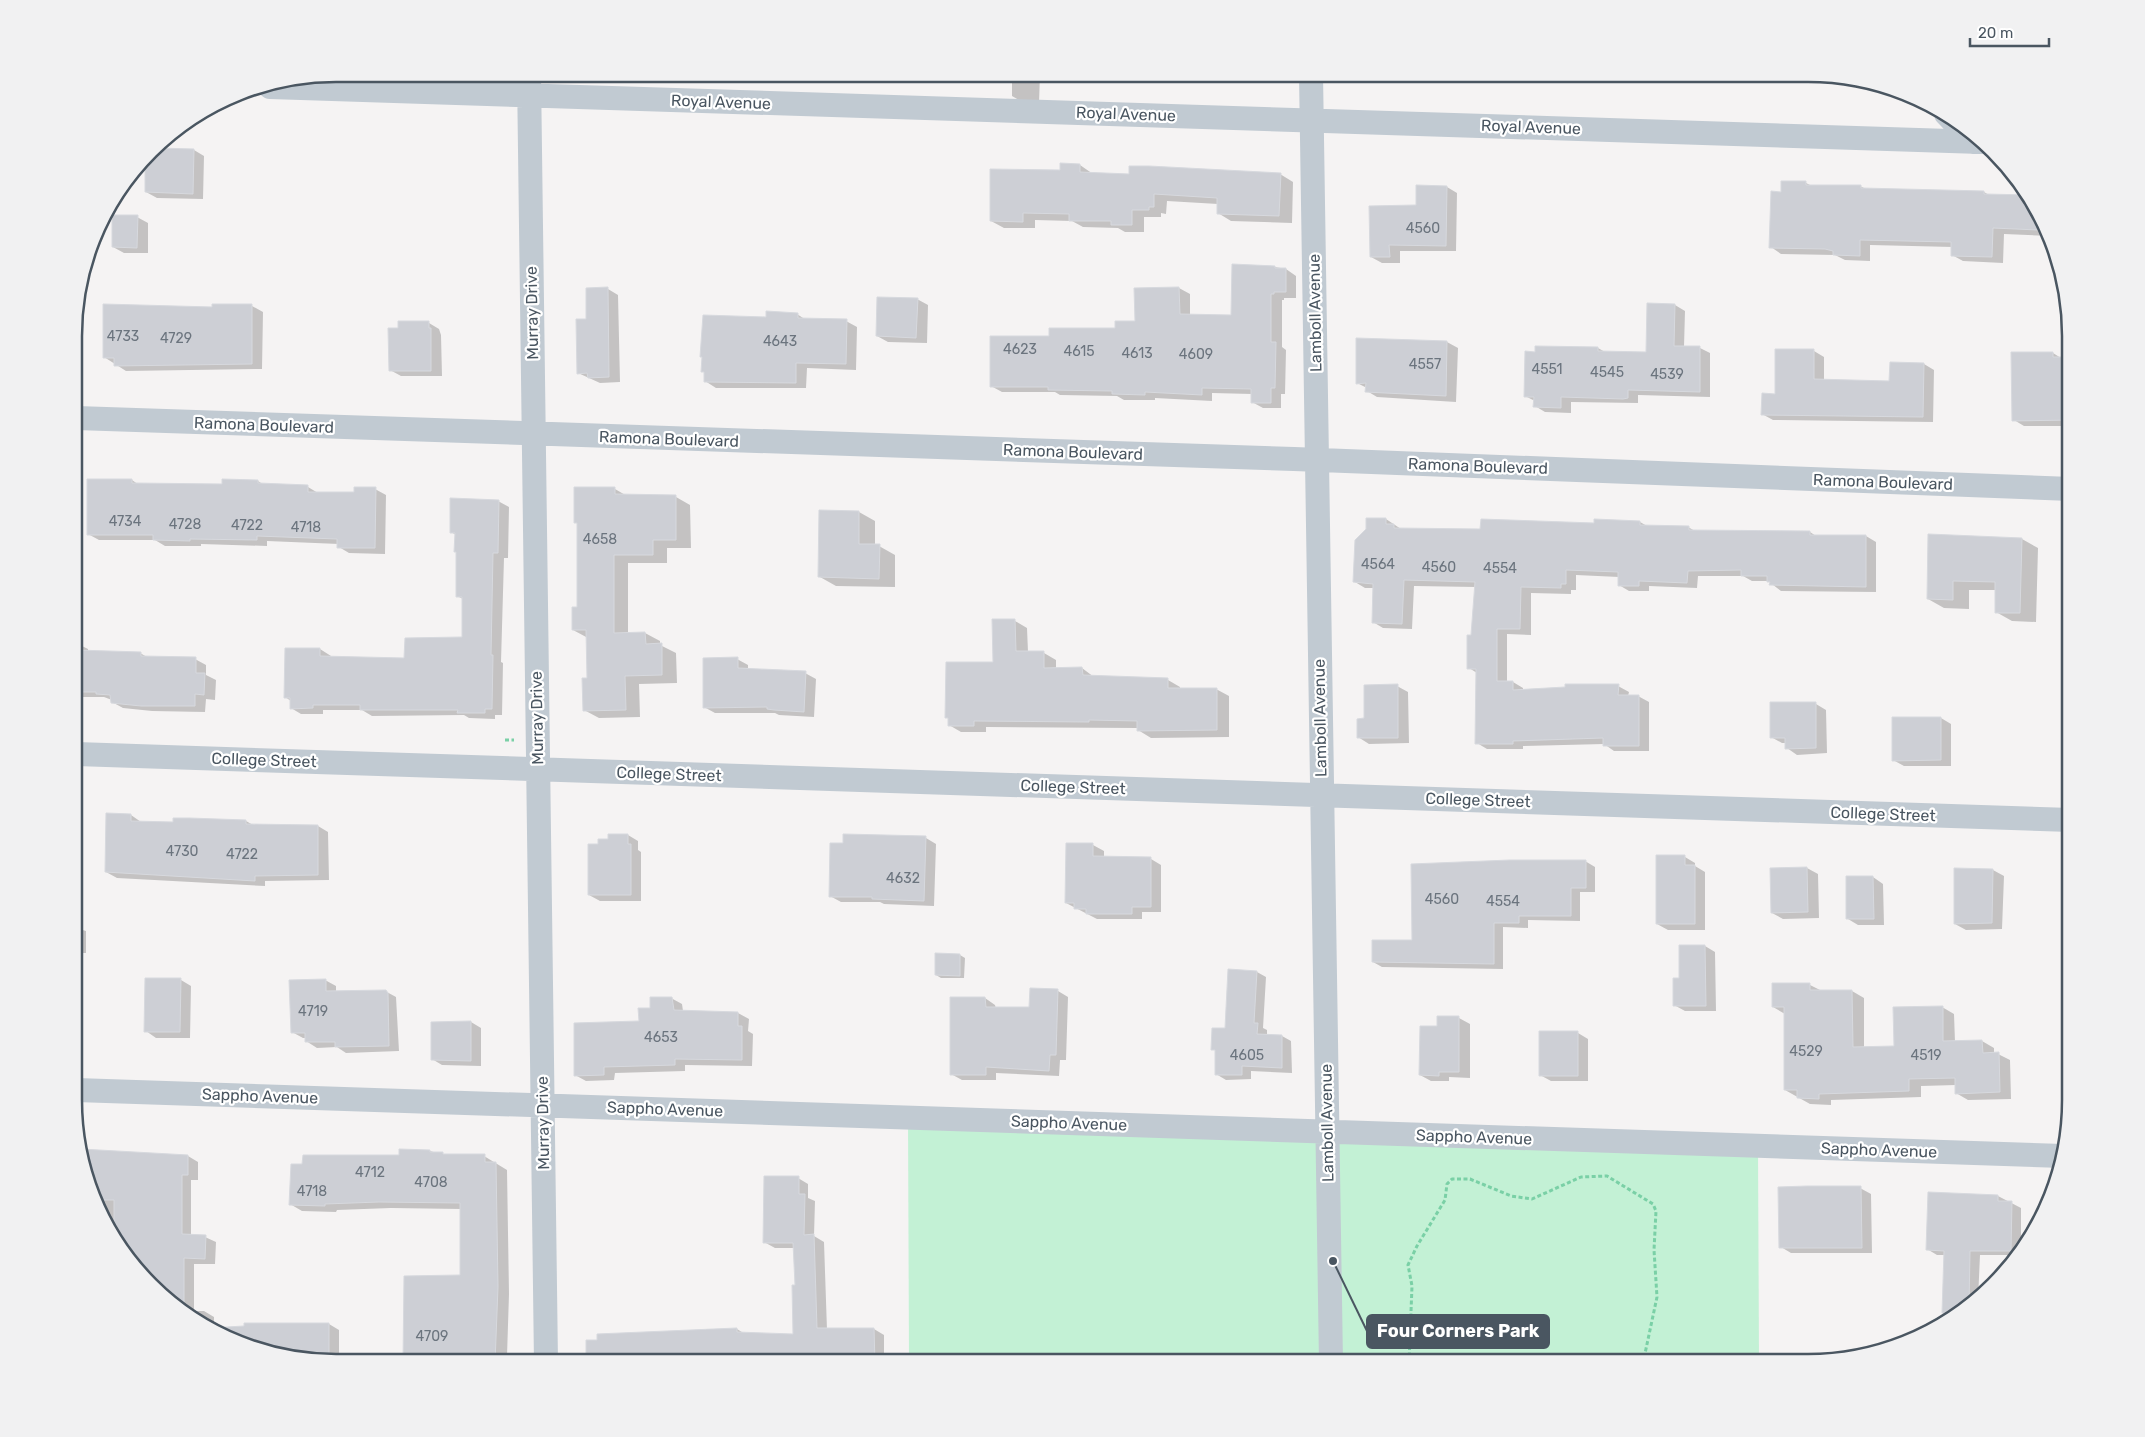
<svg xmlns="http://www.w3.org/2000/svg" width="2145" height="1437" font-family="Rubik,sans-serif">
	<style>
		.green { fill: #c3f1d5 }
		.shadow { fill: #0003 }
		.building { fill: #cdcfd5; stroke: #d7d9de }
		.lines { fill: none; stroke-linecap: round; stroke-linejoin: round }
		.path { stroke: #7ad0a6; stroke-width: 3; stroke-dasharray: 4 2.5; stroke-linecap: butt }
		.street { stroke: #c1cad2; stroke-width: 24 }
		.labels { text-anchor: middle; dominant-baseline: central; stroke-width: 4.5; stroke-linejoin: round; paint-order: stroke }
		.number-label { font-size: 14px; fill: #6b747e }
		.street-label { font-size: 16px; fill: #4a5661; stroke: #fff }
		.rim { fill: none; stroke: #4a5661; stroke-width: 2.5 }
		.leader { fill: none; stroke: #4a5661; stroke-width: 2 }
		.callout-dot { fill: #4a5661; stroke: #fff; stroke-width: 2 }
		.callout { fill: #4a5661; stroke: #4a5661; stroke-width: 2 }
		.callout-label { font-size: 18px; text-anchor: middle; font-weight: bold; fill: #fff }
	</style>
	<rect width="100%" height="100%" fill="#f5f3f3"/>
	<path class="green" d="M908 1117 1758 1146 1759 1363H909Z"/>
	<path class="shadow" d="M1012 74H1040L1039 103 1022 102 1012 96Z
		M194 150 204 156 203 199 157 198 146 192Z
		M1061 165H1080L1093 174H1280L1293 182 1292 223 1231 221 1218 213V204L1167 201 1166 214 1161 213V217H1144V232H1125L1118 228 1083 227 1072 221 1035 220V228H1004L991 221 1061 171Z
		M1806 183 1812 186H1860L1866 189 1984 192 1989 195 2030 197 2036 206 2048 236 2004 234 2003 263 1963 261 1952 255 1953 247 1870 245V261L1845 260 1835 255 1781 254 1771 247 1782 193Z
		M1447 187 1457 193 1456 251H1400V263H1382L1371 257 1417 206Z
		M137 217 148 223V253H124L113 247Z
		M1275 267 1286 269 1296 276V298H1284V300H1282V347L1286 350 1285 394H1281V408H1263L1252 402V394L1212 393V401L1155 398V400H1124L1117 396 1060 395 1055 392H1002L991 386 1050 337 1117 330 1137 322 1136 289 1179 288 1190 294V315L1232 317Z
		M608 289 618 295 620 382 600 383 578 373 588 320Z
		M917 299 928 305 927 343 888 342 877 336Z
		M213 305 252 306 263 312 262 369 126 371 104 357 213 308Z
		M1675 305 1685 311 1684 347 1700 348 1710 353V397L1638 395V403L1571 402V413L1545 412 1535 406V401L1525 396 1536 347 1598 348 1605 352 1647 354Z
		M797 314 806 320 846 321 857 327 856 370 807 368 806 388H716L705 381Z
		M429 323 439 329 441 335 442 376H401L390 370 400 329Z
		M1357 339 1447 342 1458 348 1456 402 1377 397 1367 391V388L1357 383Z
		M1814 351 1824 357V380L1890 383 1924 364 1934 370 1933 422 1773 420 1762 414Z
		M2053 353 2061 358H2071V426H2024L2014 420Z
		M132 480 139 485 223 486 258 481 264 485 308 487 318 493 355 494 375 489 386 495 385 554 349 553 339 547V544L267 541V546L201 544V546H165L155 540H99L88 534Z
		M615 489 627 496 676 497 690 505 691 548H667V563H628V633H645L660 641V645L676 653 677 683 639 684 640 717 599 718 584 710 589 679 588 638 573 630 578 608V524L575 522Z
		M498 501 509 507 508 558H504L501 662 503 663 502 715H495V719L469 718 464 715 372 716 362 710H323V714H301L291 708V701L285 697 320 649 331 656 330 658 405 659 463 638V599L457 596 456 535 451 532Z
		M859 512 875 521V546H879L895 555V587L836 586 820 577Z
		M1386 519 1401 529 1482 530 1640 522 1647 526 1688 527 1695 531 1810 532 1816 536H1866L1876 542V592L1781 591 1768 581H1752L1743 576H1698L1697 588 1649 586V591H1629L1619 585V577L1576 575V590H1571V594L1531 593V635L1507 634V682H1513L1523 688V691L1618 686 1629 692 1628 696H1638L1649 702V751H1614L1604 744 1523 746V749H1487L1477 743V673L1469 668 1476 587 1414 586 1412 629 1383 628 1373 622 1374 588H1365L1355 582Z
		M1929 535 2022 539 2038 548 2036 622 2012 621 1996 612V590H1969V609L1944 608 1928 599Z
		M2069 542H2071V569L2069 568Z
		M1015 621 1027 628 1028 652 1044 653 1056 660V669L1082 668 1094 677 1168 680 1180 687V689H1216L1229 696V737L1151 738 1138 730V728L986 727V732H961L949 725V719L946 717 994 664Z
		M76 643 88 649V652L140 653 147 657 195 659 206 665V675L216 680 215 700 206 699 205 712 152 711 123 708 112 702V700L104 697H76Z
		M737 659 748 665V670L805 673 816 679 814 717 779 715 775 713H715L704 707Z
		M1397 686 1408 692 1409 743 1369 744 1358 737 1365 719Z
		M1816 704 1826 710 1827 753 1797 755 1787 748 1786 743H1782L1771 737Z
		M1941 718 1951 724V766H1904L1893 760Z
		M131 815 141 822 174 823 246 821 253 825 318 826 328 832 329 880 265 881V886L117 878 106 872Z
		M628 835 638 841V850L641 852V901H600L589 895 600 846 609 840Z
		M926 838 936 844 934 906 884 904 880 902H841L830 896Z
		M1067 845H1093L1104 851V858L1151 859 1161 865V912H1142V919H1097L1066 903Z
		M1685 857 1695 863V866L1705 872V930H1668L1657 924Z
		M1585 861 1595 867V892H1580V921L1528 920V928L1503 927V969L1382 967 1373 962Z
		M1807 868 1818 874 1819 918 1783 919 1772 913V869Z
		M1955 869 1993 870 2004 876 2002 929 1966 930 1955 924Z
		M1873 877 1883 884 1884 925H1858L1848 919Z
		M76 928 86 931V953H76Z
		M1705 946 1715 952 1716 1011H1685L1674 1005 1680 980Z
		M960 955 965 958 964 978H941L936 975Z
		M1257 972 1266 977 1263 1028 1267 1030V1036H1282L1291 1041 1292 1073 1251 1071V1079L1226 1080 1216 1074 1217 1051 1213 1049 1226 1029Z
		M181 980 191 986 190 1038H156L146 1031Z
		M325 980 336 986V992L385 991 396 997 399 1051 346 1053 337 1047 317 1048 306 1041V1038H303L292 1032Z
		M1810 985 1822 991H1852L1864 998V1048L1895 1047 1942 1007 1954 1014 1955 1042 1982 1041 1994 1048V1054H1998L2010 1060 2011 1099 1968 1100 1956 1093V1085L1921 1086V1097L1831 1100V1105L1810 1104 1785 1090V1014L1773 1007Z
		M1058 991 1068 997 1066 1060H1060L1059 1076 996 1073V1080H962L951 1074 985 998 995 1005 996 1009H1030Z
		M671 998 682 1004 683 1011 738 1013 749 1019 748 1031 753 1034 752 1066 685 1065V1071L615 1073 614 1080 586 1081 575 1075 640 1022 651 1009Z
		M1438 1018H1459L1470 1024V1078L1449 1077V1081H1431L1420 1075 1438 1028Z
		M471 1022 481 1028V1066L442 1065 432 1059Z
		M1578 1033 1588 1039V1081H1551L1540 1075Z
		M82 1151 188 1156 198 1162V1180H191V1236L205 1237 216 1242 215 1264H194V1311H204L214 1317V1329L329 1324 339 1330V1363L253 1349 190 1319 139 1274 115 1240V1228L108 1227Z
		M430 1151 447 1156H484L507 1170 509 1294 507 1356 516 1363H405L406 1277 462 1276 461 1209 391 1208 337 1210 336 1212 302 1211 290 1204 401 1157Z
		M798 1178 808 1184V1198L815 1201 814 1236 824 1242 827 1330 874 1329 884 1335V1363H587V1341L706 1331V1329H737L745 1334 794 1335 796 1286 795 1248H775L764 1242Z
		M1860 1188 1871 1194 1872 1253H1791L1781 1247Z
		M1929 1193 1998 1196 2021 1208V1253L2019 1255H1980L1978 1300 1953 1318 1944 1313 1945 1255H1937L1927 1249Z"/>
	<path class="building" d="M156 148 194 149 193 194 145 192V163Z
		M1060 163 1080 164V172L1129 174V166H1149L1281 173 1279 216 1217 214V198L1154 194V207H1149V210H1132V225H1111V221H1069V214L1023 213V222L990 221V169L1060 170Z
		M1781 181H1806V185H1861V188L1984 191V194L2029 195 2039 211 2038 230 1993 228 1992 257 1951 256V242L1860 240V256L1833 255V251L1825 249 1769 248 1771 191 1781 192Z
		M1416 185 1447 186 1446 246 1389 245 1390 257H1370L1369 206 1416 205Z
		M112 215H138L137 248 112 247Z
		M1232 264 1275 266V268H1286V292H1274V294H1271V342H1276L1275 388H1271V403H1251V389L1202 388V395L1145 392V395L1112 394V391L1048 390V387H990V336H1049V328H1115V321H1135L1134 288 1179 287 1180 314 1231 315Z
		M608 287 609 377 588 378 587 373 577 374 576 319H586V288Z
		M877 297 918 298 916 338 876 336Z
		M1647 303 1675 304 1674 346H1700V392L1628 390V398L1623 399 1561 397V408L1533 407 1534 397H1524L1525 351 1535 352V346L1598 347V351L1646 352Z
		M103 304 212 307V304H252V364L114 366V358H103Z
		M766 311 798 313V318L847 319 846 364 796 363V383L704 382V372H701L702 357H700L703 315 766 317Z
		M398 321H429V328H431V371H389L388 328H398Z
		M1356 338 1447 341 1446 396 1365 392 1366 383 1356 384Z
		M1775 349H1814V379L1889 381 1890 362 1924 363 1923 417 1761 415 1762 393 1775 394Z
		M2011 352H2053V357H2071V420L2012 421Z
		M87 479H132V483L222 484V479L258 480V483L308 485V492H354V487H376L375 548H337V539L257 536V540L190 539V541L153 540V535H87Z
		M574 487H615V494L676 495V540H653V555H614V633L645 632 646 644 662 643V675L625 676 626 710 583 711 582 678H587L586 630H572V607H577V523H574Z
		M450 498 499 500 498 553H493L491 655H493L492 709H485V713H457L458 710H360V705H313V708L290 709V698H284L285 648H320V656L404 658 405 638 462 637V597H456V552H454L455 533H450Z
		M819 510 859 511V544H880L879 579 818 577Z
		M1366 518H1386V524H1394V528L1480 529 1481 519 1594 523V519L1640 521V525L1689 526V530L1810 531V535H1866V587L1769 585 1770 582H1767V576H1741V570L1688 571 1687 583 1639 581V586H1618V572L1566 570V584H1561V588L1521 587 1520 629H1497V681H1513V690L1565 687V684H1619L1618 695H1639V746H1603V738L1513 741V744H1475L1476 669H1467V635H1471L1475 582 1404 580 1402 624 1372 623 1373 584 1353 582 1355 540 1366 529Z
		M1928 534 2022 538 2020 613H1995V582L1953 581V600L1927 599Z
		M992 619H1015L1016 651H1044V668L1082 667 1083 675 1168 678V688H1217V730L1137 731V721L1089 720V722L974 721V726H948V718H945L946 662H993Z
		M76 650 141 652V656L196 657V673H205L204 695 195 694V706H141L111 703 110 695 96 694V692H76Z
		M738 657V668L806 671 804 712 774 710 767 709V707L703 708V658Z
		M1398 684V738H1357V719L1364 718V685Z
		M1770 702H1816V748L1785 749V738H1770Z
		M1892 717H1941V760L1892 761Z
		M106 813 131 814V821L173 822V818H189L246 820V824L318 825V875L255 876V881L105 872Z
		M608 834H628V844H631V895H588V844H598V839H608Z
		M843 834 926 836 924 901 872 899V897H829L830 843H843Z
		M1066 843H1093V856L1151 857V907H1132V914H1086V909H1074V903H1065Z
		M1656 855H1685V865H1695V924H1656Z
		M1510 860H1586V888H1571V916H1519V923H1494V964L1372 962V940H1412L1411 864Z
		M1807 867 1808 912 1771 913 1770 868Z
		M1954 868 1993 869 1992 923 1954 924Z
		M1846 876H1873L1874 919H1846Z
		M1679 945H1705L1706 1006H1673V978H1679Z
		M935 953 960 954V976L935 975Z
		M1228 969 1257 971 1254 1023H1258L1257 1034 1282 1035V1068L1242 1066V1075H1215V1050H1211L1212 1028H1225Z
		M145 978H181L180 1032H144Z
		M326 979V991L386 990 388 993 389 1046 335 1047V1042H305V1033H291L289 980Z
		M1772 983H1810V990H1852L1853 1047 1894 1046 1893 1007 1943 1006V1041L1982 1040 1983 1053 1999 1052 2000 1092 1955 1094V1078L1909 1079V1091L1819 1094V1099L1797 1098V1090H1784V1007H1772Z
		M1030 988 1058 989 1056 1055H1050L1049 1071 986 1067V1075H950V997H985L986 1007H1029Z
		M650 997H672L674 1010 738 1012V1026H742V1060L675 1059V1065L604 1067V1075L574 1076V1023L639 1021 638 1008H650Z
		M1437 1016H1459V1072H1439V1076L1419 1075 1420 1026H1437Z
		M471 1021V1061L431 1060V1022Z
		M1539 1031H1578V1076H1539Z
		M81 1149 188 1155V1175H182V1234L206 1235 205 1259 184 1258V1313L139 1274 114 1238V1200H98Z
		M399 1149 430 1150V1152H443V1154H485V1162H496L498 1287 495 1363H403L404 1276 460 1275V1203L379 1202 325 1204V1206L289 1205 291 1164H302L303 1155H399Z
		M764 1176H799V1194H805L804 1235 814 1234 817 1328H874L875 1363H586V1340H597V1334L737 1328V1332L793 1334 792 1285H795L793 1243H763Z
		M1807 1186H1861L1862 1248H1779L1778 1187Z
		M1928 1192 1998 1195V1201H2012L2011 1251H1970L1969 1307 1959 1314 1942 1313 1944 1251 1926 1250Z
		M244 1323H329V1362L253 1349 210 1328 244 1326Z"/>
	<g class="lines">
		<path class="path" d="M505 740H514
			M1409 1363 1412 1286 1408 1265 1417 1246 1445 1200 1447 1184 1452 1179H1470L1511 1196 1532 1199 1581 1177 1607 1176 1653 1204 1656 1211 1654 1250 1657 1297 1643 1363"/>
		<path class="street" d="M529 74 546 1363
			M1311 74 1331 1363
			M270 87 1981 142
			M1946 114 1973 142
			M76 418 1294 459 2071 489
			M76 754 2071 820
			M76 1090 2063 1156"/>
	</g>
	<g class="labels">
		<g class="number-label">
			<text x="1423" y="228">4560</text>
			<text x="123" y="336">4733</text>
			<text x="176" y="338">4729</text>
			<text x="780" y="341">4643</text>
			<text x="1020" y="349">4623</text>
			<text x="1079" y="351">4615</text>
			<text x="1137" y="353">4613</text>
			<text x="1196" y="354">4609</text>
			<text x="1425" y="364">4557</text>
			<text x="1547" y="369">4551</text>
			<text x="1607" y="372">4545</text>
			<text x="1667" y="374">4539</text>
			<text x="125" y="521">4734</text>
			<text x="185" y="524">4728</text>
			<text x="247" y="525">4722</text>
			<text x="306" y="527">4718</text>
			<text x="600" y="539">4658</text>
			<text x="1378" y="564">4564</text>
			<text x="1439" y="567">4560</text>
			<text x="1500" y="568">4554</text>
			<text x="182" y="851">4730</text>
			<text x="242" y="854">4722</text>
			<text x="903" y="878">4632</text>
			<text x="1442" y="899">4560</text>
			<text x="1503" y="901">4554</text>
			<text x="313" y="1011">4719</text>
			<text x="661" y="1037">4653</text>
			<text x="1806" y="1051">4529</text>
			<text x="1247" y="1055">4605</text>
			<text x="1926" y="1055">4519</text>
			<text x="370" y="1172">4712</text>
			<text x="431" y="1182">4708</text>
			<text x="312" y="1191">4718</text>
			<text x="432" y="1336">4709</text>
		</g>
		<g class="street-label">
			<text transform="translate(721 102) rotate(2)">Royal Avenue</text>
			<text transform="translate(1126 114) rotate(2)">Royal Avenue</text>
			<text transform="translate(1531 127) rotate(2)">Royal Avenue</text>
			<text transform="translate(532 313) rotate(-91)">Murray Drive</text>
			<text transform="translate(1315 313) rotate(-91)">Lamboll Avenue</text>
			<text transform="translate(264 425) rotate(2)">Ramona Boulevard</text>
			<text transform="translate(669 439) rotate(2)">Ramona Boulevard</text>
			<text transform="translate(1073 452) rotate(2)">Ramona Boulevard</text>
			<text transform="translate(1478 466) rotate(2)">Ramona Boulevard</text>
			<text transform="translate(1883 482) rotate(2)">Ramona Boulevard</text>
			<text transform="translate(537 718) rotate(-91)">Murray Drive</text>
			<text transform="translate(1320 718) rotate(-91)">Lamboll Avenue</text>
			<text transform="translate(264 760) rotate(2)">College Street</text>
			<text transform="translate(669 774) rotate(2)">College Street</text>
			<text transform="translate(1073 787) rotate(2)">College Street</text>
			<text transform="translate(1478 800) rotate(2)">College Street</text>
			<text transform="translate(1883 814) rotate(2)">College Street</text>
			<text transform="translate(260 1096) rotate(2)">Sappho Avenue</text>
			<text transform="translate(665 1109) rotate(2)">Sappho Avenue</text>
			<text transform="translate(543 1123) rotate(-91)">Murray Drive</text>
			<text transform="translate(1069 1123) rotate(2)">Sappho Avenue</text>
			<text transform="translate(1327 1123) rotate(-91)">Lamboll Avenue</text>
			<text transform="translate(1474 1137) rotate(2)">Sappho Avenue</text>
			<text transform="translate(1879 1150) rotate(2)">Sappho Avenue</text>
		</g>
	</g>
	<path d="M0 0H2145V1437H0ZM336 82H1808A254 254 0 0 1 2062 336V1100A254 254 0 0 1 1808 1354H336A254 254 0 0 1 82 1100V336A254 254 0 0 1 336 82Z" fill="#f1f1f2" fill-rule="evenodd"/>
	<path class="rim" d="M336 82H1808A254 254 0 0 1 2062 336V1100A254 254 0 0 1 1808 1354H336A254 254 0 0 1 82 1100V336A254 254 0 0 1 336 82Z"/>
	<path class="leader" d="M1333 1261L1367 1331"/>
	<circle class="callout-dot" cx="1333" cy="1261" r="5"/>
	<rect class="callout" x="1367" y="1315" width="182" height="33" rx="5"/>
	<g class="callout-label">
		<text x="1458" y="1337">Four Corners Park</text>
	</g>
	<path d="M1970 38v8h79v-8" fill="none" stroke="#4a5661" stroke-width="2.5"/>
	<text x="1978" y="38" font-size="15" fill="#4a5661" stroke="#ffffff" stroke-width="4" paint-order="stroke">20 m</text>
</svg>
